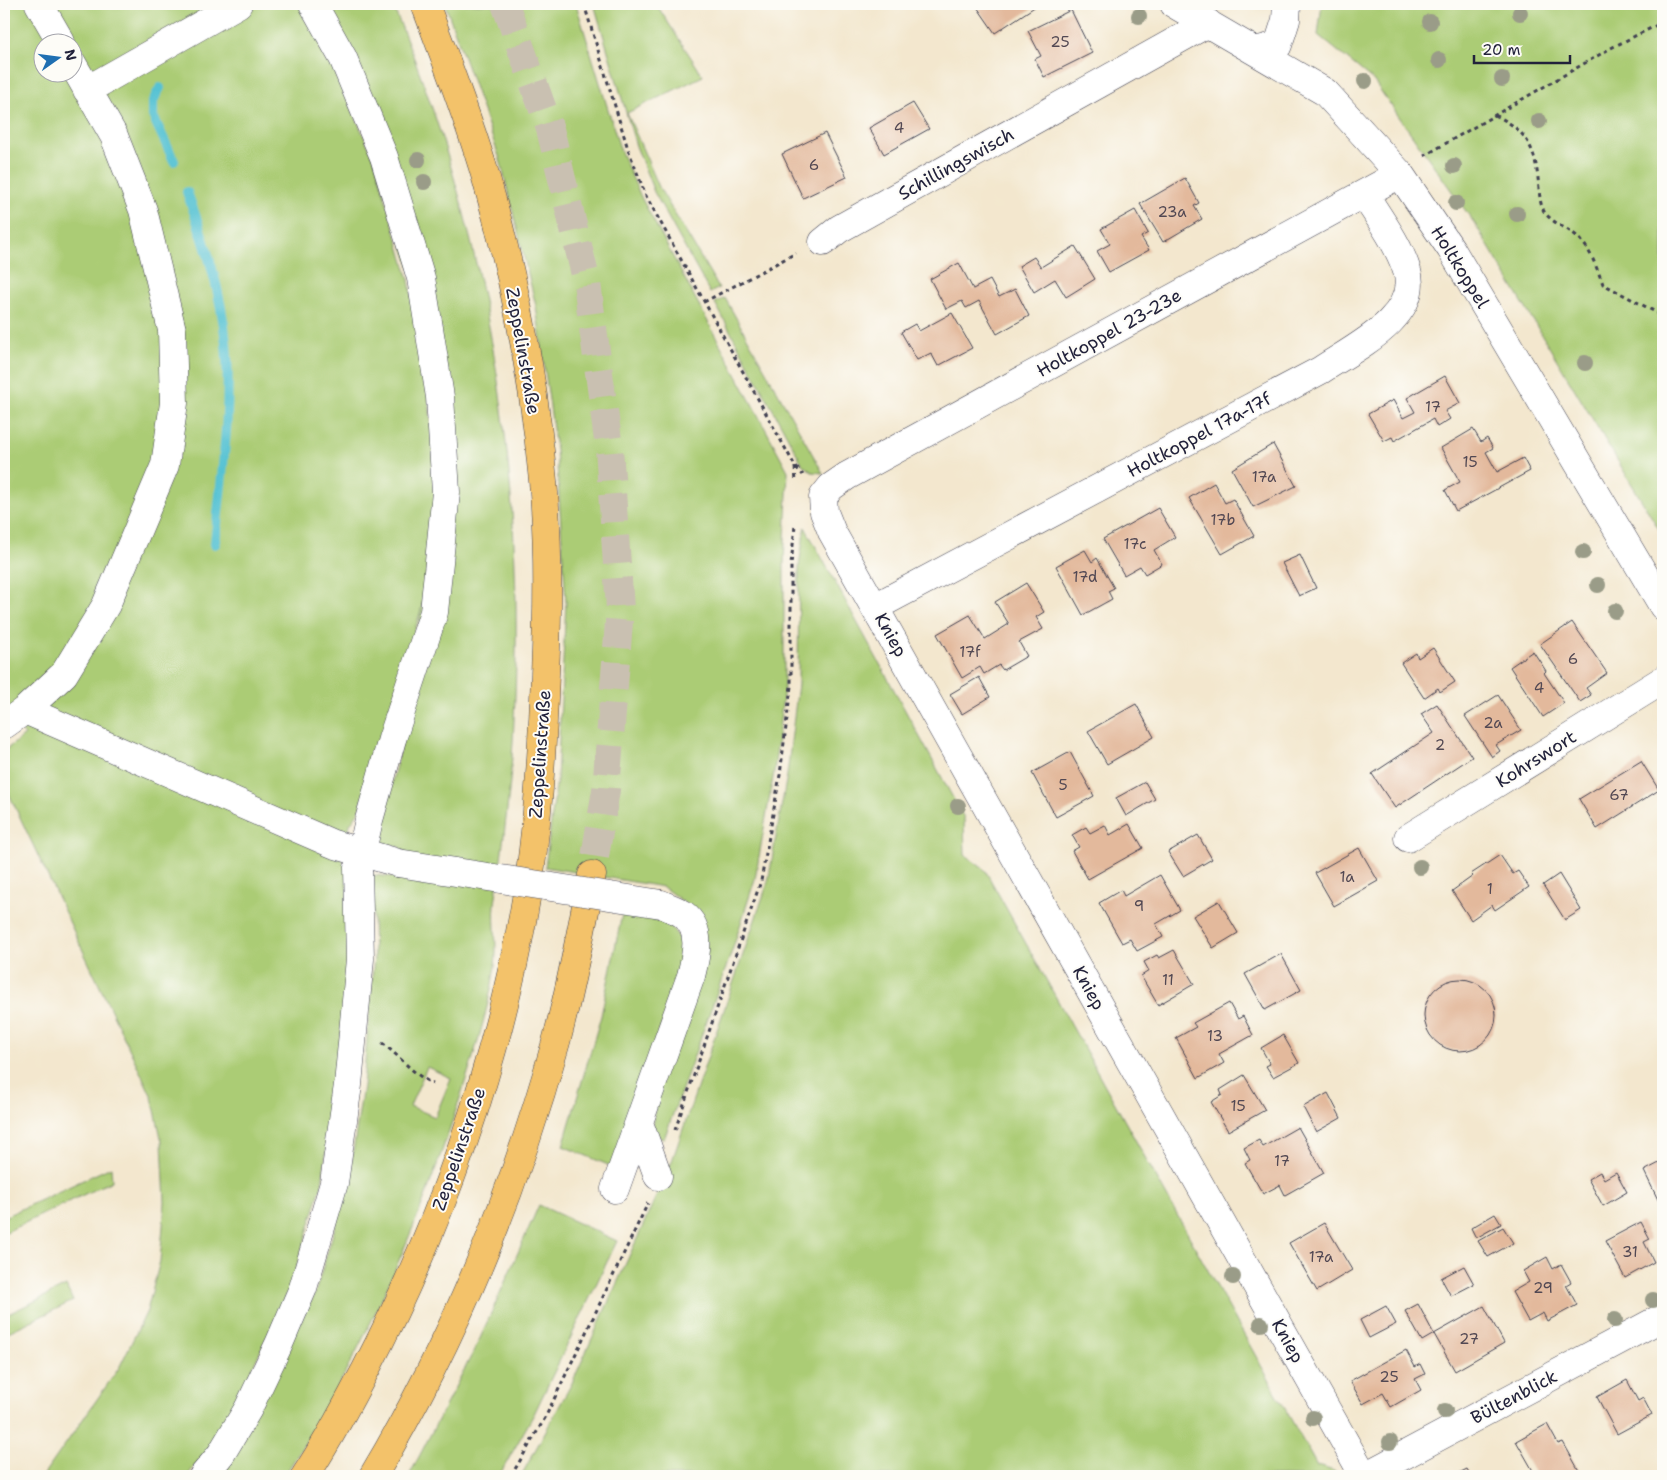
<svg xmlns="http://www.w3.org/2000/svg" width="1667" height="1480" font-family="'Shantell Sans',sans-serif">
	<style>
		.green { fill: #abcc74; stroke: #667758; fill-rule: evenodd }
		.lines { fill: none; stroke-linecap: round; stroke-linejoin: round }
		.stream { stroke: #57c2d3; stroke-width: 10 }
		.building { fill: #e3b99c }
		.highway-tunnel { stroke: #c9c0b1; stroke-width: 28; stroke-dasharray: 28 14; stroke-linecap: butt }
		.minor-casing { stroke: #414051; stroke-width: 29 }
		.highway-casing { stroke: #414051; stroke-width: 29 }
		.path { stroke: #414051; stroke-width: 3; stroke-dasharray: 4 4; stroke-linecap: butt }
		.minor { stroke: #fff; stroke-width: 28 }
		.highway { stroke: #f3c26a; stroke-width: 28 }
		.minor-bridge-casing { stroke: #414051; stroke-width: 29; stroke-linecap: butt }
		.minor-bridge { stroke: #fff; stroke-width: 28 }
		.tree { fill: #9a9c88 }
		.labels { text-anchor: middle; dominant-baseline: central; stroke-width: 4; stroke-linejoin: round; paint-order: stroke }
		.number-label { font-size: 15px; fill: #524853 }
		.street-label { font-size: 18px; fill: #22223b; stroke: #fdfcf7 }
	</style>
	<rect width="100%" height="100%" fill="#fdfcf7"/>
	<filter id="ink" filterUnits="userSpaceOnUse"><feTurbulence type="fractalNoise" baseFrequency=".02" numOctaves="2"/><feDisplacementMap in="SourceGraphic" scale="10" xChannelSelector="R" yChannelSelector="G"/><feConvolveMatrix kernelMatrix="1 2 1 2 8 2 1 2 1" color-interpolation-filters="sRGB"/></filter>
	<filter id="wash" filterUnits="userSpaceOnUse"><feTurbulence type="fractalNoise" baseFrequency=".0096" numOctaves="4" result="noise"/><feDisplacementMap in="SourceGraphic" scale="20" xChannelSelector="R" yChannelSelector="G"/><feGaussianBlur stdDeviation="1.12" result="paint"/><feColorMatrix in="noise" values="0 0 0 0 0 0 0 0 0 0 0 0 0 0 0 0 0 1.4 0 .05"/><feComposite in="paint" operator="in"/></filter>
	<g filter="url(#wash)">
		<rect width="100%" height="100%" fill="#f3e7ce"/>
		<path class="green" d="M4 4H303L309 11 374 159 409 280 429 397 436 490 424 600 360 810 350 824 342 860 350 871V964L322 1184 291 1286 234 1407 208 1450 187 1476H43L119 1368 147 1311 160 1261 165 1202 162 1142 152 1097 8 792 4 789V751L25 735 4 709ZM42 42H72V72H42Z
			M324 4H392C489 229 526 475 514 720 512 781 503 843 495 904 493 924 498 946 495 966 488 1014 472 1061 457 1107 415 1235 358 1364 284 1476H219L315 1293 348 1185 363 1086 374 957 372 875 396 877 400 847 376 842 402 743 452 396ZM427 1067 451 1078 435 1117 410 1106Z
			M445 4H576L621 152 642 199 788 471 784 564V688L774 772 755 879 732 951 664 1139C653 1137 653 1128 653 1119L693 909 663 887 545 867 557 779 566 602 556 450 536 306 500 159Z
			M594 4H656L703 76 627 113 660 189 719 288 710 293 654 192 636 146Z
			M1322 4H1663V536L1475 224 1373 80 1318 35Z
			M725 298 823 473 812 472 803 465 715 303Z
			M805 527 964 818 965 855 985 870 1317 1466 1334 1471 1337 1476H521L572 1383 672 1161 768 882 787 775 798 684 799 566Z
			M622 914C659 920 678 917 684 959L613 1167 563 1146 601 1016Z
			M111 1167 112 1181 4 1233V1217Z
			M539 1205 617 1241 534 1414 499 1476H409L478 1343Z
			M66 1286 73 1301 4 1334V1316Z"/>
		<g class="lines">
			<path class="stream" d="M160 88 153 101V116L174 161
				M187 192C205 242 221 290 226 343 232 409 221 478 215 544"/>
		</g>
		<g id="blocks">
			<path class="building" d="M975 4H1039L995 33Z
				M1071 10 1092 53 1044 77 1035 59 1041 56 1028 31Z
				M913 103 929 129 884 154 869 128Z
				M825 133 847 177 803 198 782 154Z
				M1185 178 1199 203 1194 206 1202 219 1163 242 1140 204Z
				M1135 210 1148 233 1141 237 1149 250 1109 272 1097 251 1110 244 1101 229Z
				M1075 246 1095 279 1066 297 1055 279 1034 292 1019 266 1034 257 1041 267Z
				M959 263 973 289 990 280 999 297 1015 289 1029 316 997 334 979 301 966 308 962 301 946 309 930 279Z
				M952 313 972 348 938 366 931 353 917 360 901 332 915 324 919 331Z
				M1445 376 1460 403 1445 411 1450 419 1437 427 1433 419 1394 441 1392 437 1384 441 1368 414 1393 400 1403 418 1415 412 1407 398Z
				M1473 429 1481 442 1487 438 1493 448 1486 452 1497 472 1523 458 1530 471 1456 511 1445 490 1460 482 1441 448Z
				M1273 444 1296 486 1253 507 1232 469Z
				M1214 483 1225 503 1233 499 1254 536 1222 554 1189 498Z
				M1158 508 1175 537 1154 550 1162 564 1145 574 1140 566 1124 575 1103 539Z
				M1085 550 1092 562 1097 558 1114 588 1108 591 1112 599 1083 615 1056 566Z
				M1300 555 1316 588 1299 596 1282 563Z
				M1026 583 1044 612 1036 617 1043 629 1019 642 1027 656 1003 670 999 665 984 674 980 667 962 678 937 634 970 615 985 639 1009 624 995 602Z
				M1572 622 1607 673 1586 688 1591 695 1580 702 1540 644Z
				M1433 648 1455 682 1440 692 1438 688 1424 698 1401 663 1416 653 1418 658Z
				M1533 651 1546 671 1544 673 1564 703 1543 717 1510 667Z
				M979 677 990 697 962 714 950 694Z
				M1498 695 1521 730 1496 745 1500 751 1492 757 1465 716Z
				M1136 704 1154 737 1107 764 1088 731Z
				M1437 704 1472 757 1395 808 1372 774 1434 733 1421 714Z
				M1070 752 1094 796 1056 817 1032 773Z
				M1641 761 1659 790 1597 829 1579 799Z
				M1145 782 1155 799 1126 816 1116 798Z
				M1129 824 1143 848 1088 879 1072 851 1079 847 1072 835 1086 827 1090 833 1105 825 1110 835Z
				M1198 835 1212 859 1183 876 1168 852Z
				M1359 848 1378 881 1334 906 1315 873Z
				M1500 855 1513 874 1518 871 1529 887 1495 910 1492 905 1471 920 1452 891 1473 876 1471 874Z
				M1559 874 1581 910 1565 920 1543 885Z
				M1160 875 1180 910 1156 924 1163 937 1137 951 1130 939 1122 943 1099 903 1121 890 1124 896Z
				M1219 901 1238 933 1213 948 1193 916Z
				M1174 950 1194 984 1158 1005 1141 976 1149 971 1144 962 1157 955 1159 958Z
				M1281 954 1301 990 1265 1010 1245 974Z
				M1424 1015a36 36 0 1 1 72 0a36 36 0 1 1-72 0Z
				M1229 1003 1238 1019 1243 1016 1253 1035 1219 1054 1224 1063 1198 1078 1176 1038 1196 1027 1193 1023Z
				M1283 1035 1299 1063 1273 1077 1266 1066 1270 1064 1261 1048Z
				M1244 1075 1265 1110 1228 1131 1211 1102 1222 1095 1220 1090Z
				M1328 1093 1341 1118 1316 1132 1303 1107Z
				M1298 1127 1324 1173 1285 1195 1280 1185 1263 1194 1245 1163 1250 1160 1244 1148 1259 1140 1263 1147Z
				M1663 1161V1210L1644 1171Z
				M1600 1172 1604 1179 1616 1172 1627 1192 1603 1206 1588 1179Z
				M1495 1214 1501 1224 1476 1238 1471 1228Z
				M1641 1222 1650 1239 1644 1242 1654 1262 1625 1278 1605 1241Z
				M1324 1223 1352 1270 1317 1291 1289 1243Z
				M1503 1227 1513 1243 1488 1257 1478 1241Z
				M1547 1257 1553 1269 1561 1264 1571 1282 1566 1285 1577 1305 1547 1321 1543 1313 1528 1321 1512 1292 1529 1282 1523 1271Z
				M1464 1266 1474 1284 1451 1296 1441 1278Z
				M1418 1304 1434 1334 1422 1341 1405 1311Z
				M1386 1306 1396 1324 1369 1338 1360 1320Z
				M1484 1306 1504 1343 1455 1371 1434 1334Z
				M1406 1350 1415 1367 1420 1364 1425 1374 1415 1379 1421 1390 1391 1407 1383 1393 1363 1404 1350 1381Z
				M1627 1380 1638 1401 1643 1398 1652 1415 1617 1434 1597 1397Z
				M1547 1424 1558 1444 1563 1442 1582 1476H1536L1516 1441Z
				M1467 1469 1471 1476H1453Z"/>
		</g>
	</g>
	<g filter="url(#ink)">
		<use href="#blocks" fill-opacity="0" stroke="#414051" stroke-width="1"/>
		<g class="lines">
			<path class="highway-tunnel" d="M505 4 550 129 587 283 609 448 620 609 606 790 592 875"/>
			<g class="minor-casing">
				<path id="minor" d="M39 4 61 42
					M1174 4 1325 92 1400 174 1451 249 1663 606
					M1255 51 1278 45 1286 20 1287 4
					M87 90 238 4
					M823 242 839 229 1208 23
					M875 607 1321 370C1352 349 1421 317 1407 271 1398 243 1379 218 1364 194
					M25 710 333 844 398 863
					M4 725 25 710 64 674 106 605 165 465 174 403 172 330 143 210 114 136 72 63
					M1408 838 1663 680
					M639 1123 658 1176
					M615 1189 691 976C696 956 703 929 683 914 677 910 668 907 661 904
					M203 1476 221 1454 248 1409 279 1344 303 1288 334 1183 348 1085 360 959 358 868 369 820 392 739 434 612 446 492 440 397 421 278 384 157 343 58 313 4
					M1364 1476 832 532 824 512 823 497 831 487 847 476 1400 174
					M1365 1476 1663 1317"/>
			</g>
			<g class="highway-casing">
				<path id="highway" d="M305 1476C328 1442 347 1405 366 1369 440 1226 495 1071 524 911 538 833 542 753 545 674 548 610 549 545 543 481 534 379 514 277 486 178 469 119 446 61 425 4
					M373 1476C454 1340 514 1194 556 1042 571 987 581 931 592 875"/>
			</g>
			<path class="path" d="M584 4 628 149 646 196 795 466 803 475
				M1495 115C1530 132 1536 151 1539 189 1540 197 1540 207 1546 214 1555 225 1570 229 1580 239 1591 251 1597 269 1603 284L1663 316
				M1424 156 1611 48 1663 22
				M704 302 796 253
				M795 467 796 483
				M382 1043C401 1057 411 1073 433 1084
				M675 1130 761 881 780 775 791 686V565L795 525
				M511 1476 545 1418 648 1203"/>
			<use href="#minor" class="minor"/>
			<use href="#highway" class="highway"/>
			<g class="minor-bridge-casing">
				<path id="minor-bridge" d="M398 863 661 904"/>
			</g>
			<use href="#minor-bridge" class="minor-bridge"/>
		</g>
		<g class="tree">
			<circle cx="1520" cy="13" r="8"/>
			<circle cx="1139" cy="16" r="8"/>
			<circle cx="1430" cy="22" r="8"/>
			<circle cx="1439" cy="60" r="8"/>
			<circle cx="1502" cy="79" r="8"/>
			<circle cx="1365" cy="81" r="8"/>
			<circle cx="1539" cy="121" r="8"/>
			<circle cx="418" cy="160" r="8"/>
			<circle cx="1454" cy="166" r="8"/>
			<circle cx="424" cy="182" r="8"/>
			<circle cx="1456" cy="203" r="8"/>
			<circle cx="1517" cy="214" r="8"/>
			<circle cx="1585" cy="363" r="8"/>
			<circle cx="1583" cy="552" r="8"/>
			<circle cx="1598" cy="585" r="8"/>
			<circle cx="1615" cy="611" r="8"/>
			<circle cx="958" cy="806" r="8"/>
			<circle cx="1420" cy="867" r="8"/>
			<circle cx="1233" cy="1277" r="8"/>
			<circle cx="1653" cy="1300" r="8"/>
			<circle cx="1615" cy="1320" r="8"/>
			<circle cx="1261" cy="1324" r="8"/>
			<circle cx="1445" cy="1411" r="8"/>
			<circle cx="1313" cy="1418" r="8"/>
			<circle cx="1390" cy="1442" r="8"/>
		</g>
	</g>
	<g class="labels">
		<g class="number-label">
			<text x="1060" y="42">25</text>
			<text x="899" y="128">4</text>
			<text x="814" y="165">6</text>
			<text x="1172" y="212">23a</text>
			<text x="1433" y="407">17</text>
			<text x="1470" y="462">15</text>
			<text x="1264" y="477">17a</text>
			<text x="1223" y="520">17b</text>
			<text x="1135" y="544">17c</text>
			<text x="1085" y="577">17d</text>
			<text x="970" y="652">17f</text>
			<text x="1573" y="659">6</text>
			<text x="1539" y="688">4</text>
			<text x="1493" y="723">2a</text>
			<text x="1440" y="745">2</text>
			<text x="1063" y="785">5</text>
			<text x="1619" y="795">67</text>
			<text x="1347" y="877">1a</text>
			<text x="1490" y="889">1</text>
			<text x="1139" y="906">9</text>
			<text x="1168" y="980">11</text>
			<text x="1215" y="1036">13</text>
			<text x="1238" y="1106">15</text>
			<text x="1282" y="1161">17</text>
			<text x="1630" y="1252">31</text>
			<text x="1321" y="1257">17a</text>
			<text x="1543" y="1288">29</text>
			<text x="1469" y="1339">27</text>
			<text x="1389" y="1377">25</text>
		</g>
		<g class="street-label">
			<text transform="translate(956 164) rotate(-29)">Schillingswisch</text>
			<text transform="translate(1460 267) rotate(58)">Holtkoppel</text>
			<text transform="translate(1109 333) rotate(-29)">Holtkoppel 23-23e</text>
			<text transform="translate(523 351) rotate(80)">Zeppelinstraße</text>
			<text transform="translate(1199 435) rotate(-28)">Holtkoppel 17a-17f</text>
			<text transform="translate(891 635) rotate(61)">Kniep</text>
			<text transform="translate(540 754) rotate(-86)">Zeppelinstraße</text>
			<text transform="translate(1536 759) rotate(-32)">Kohrswort</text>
			<text transform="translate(1089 988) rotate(61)">Kniep</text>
			<text transform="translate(459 1149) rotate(-71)">Zeppelinstraße</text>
			<text transform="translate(1288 1341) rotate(61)">Kniep</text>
			<text transform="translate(1514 1397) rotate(-28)">Bültenblick</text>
		</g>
	</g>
	<rect width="1667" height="1480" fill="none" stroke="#fdfcf7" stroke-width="20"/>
	<g transform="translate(58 58) rotate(76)"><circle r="24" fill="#fdfcf7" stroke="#a5a5ac"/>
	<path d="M0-4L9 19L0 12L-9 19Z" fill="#1f6fb2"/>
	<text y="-8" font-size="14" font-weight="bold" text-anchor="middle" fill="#22223b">N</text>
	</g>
	<path d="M1474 55v8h96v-8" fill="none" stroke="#22223b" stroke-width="2.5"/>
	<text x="1482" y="55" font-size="15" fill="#22223b" stroke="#fdfcf7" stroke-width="4" paint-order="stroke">20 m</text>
</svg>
